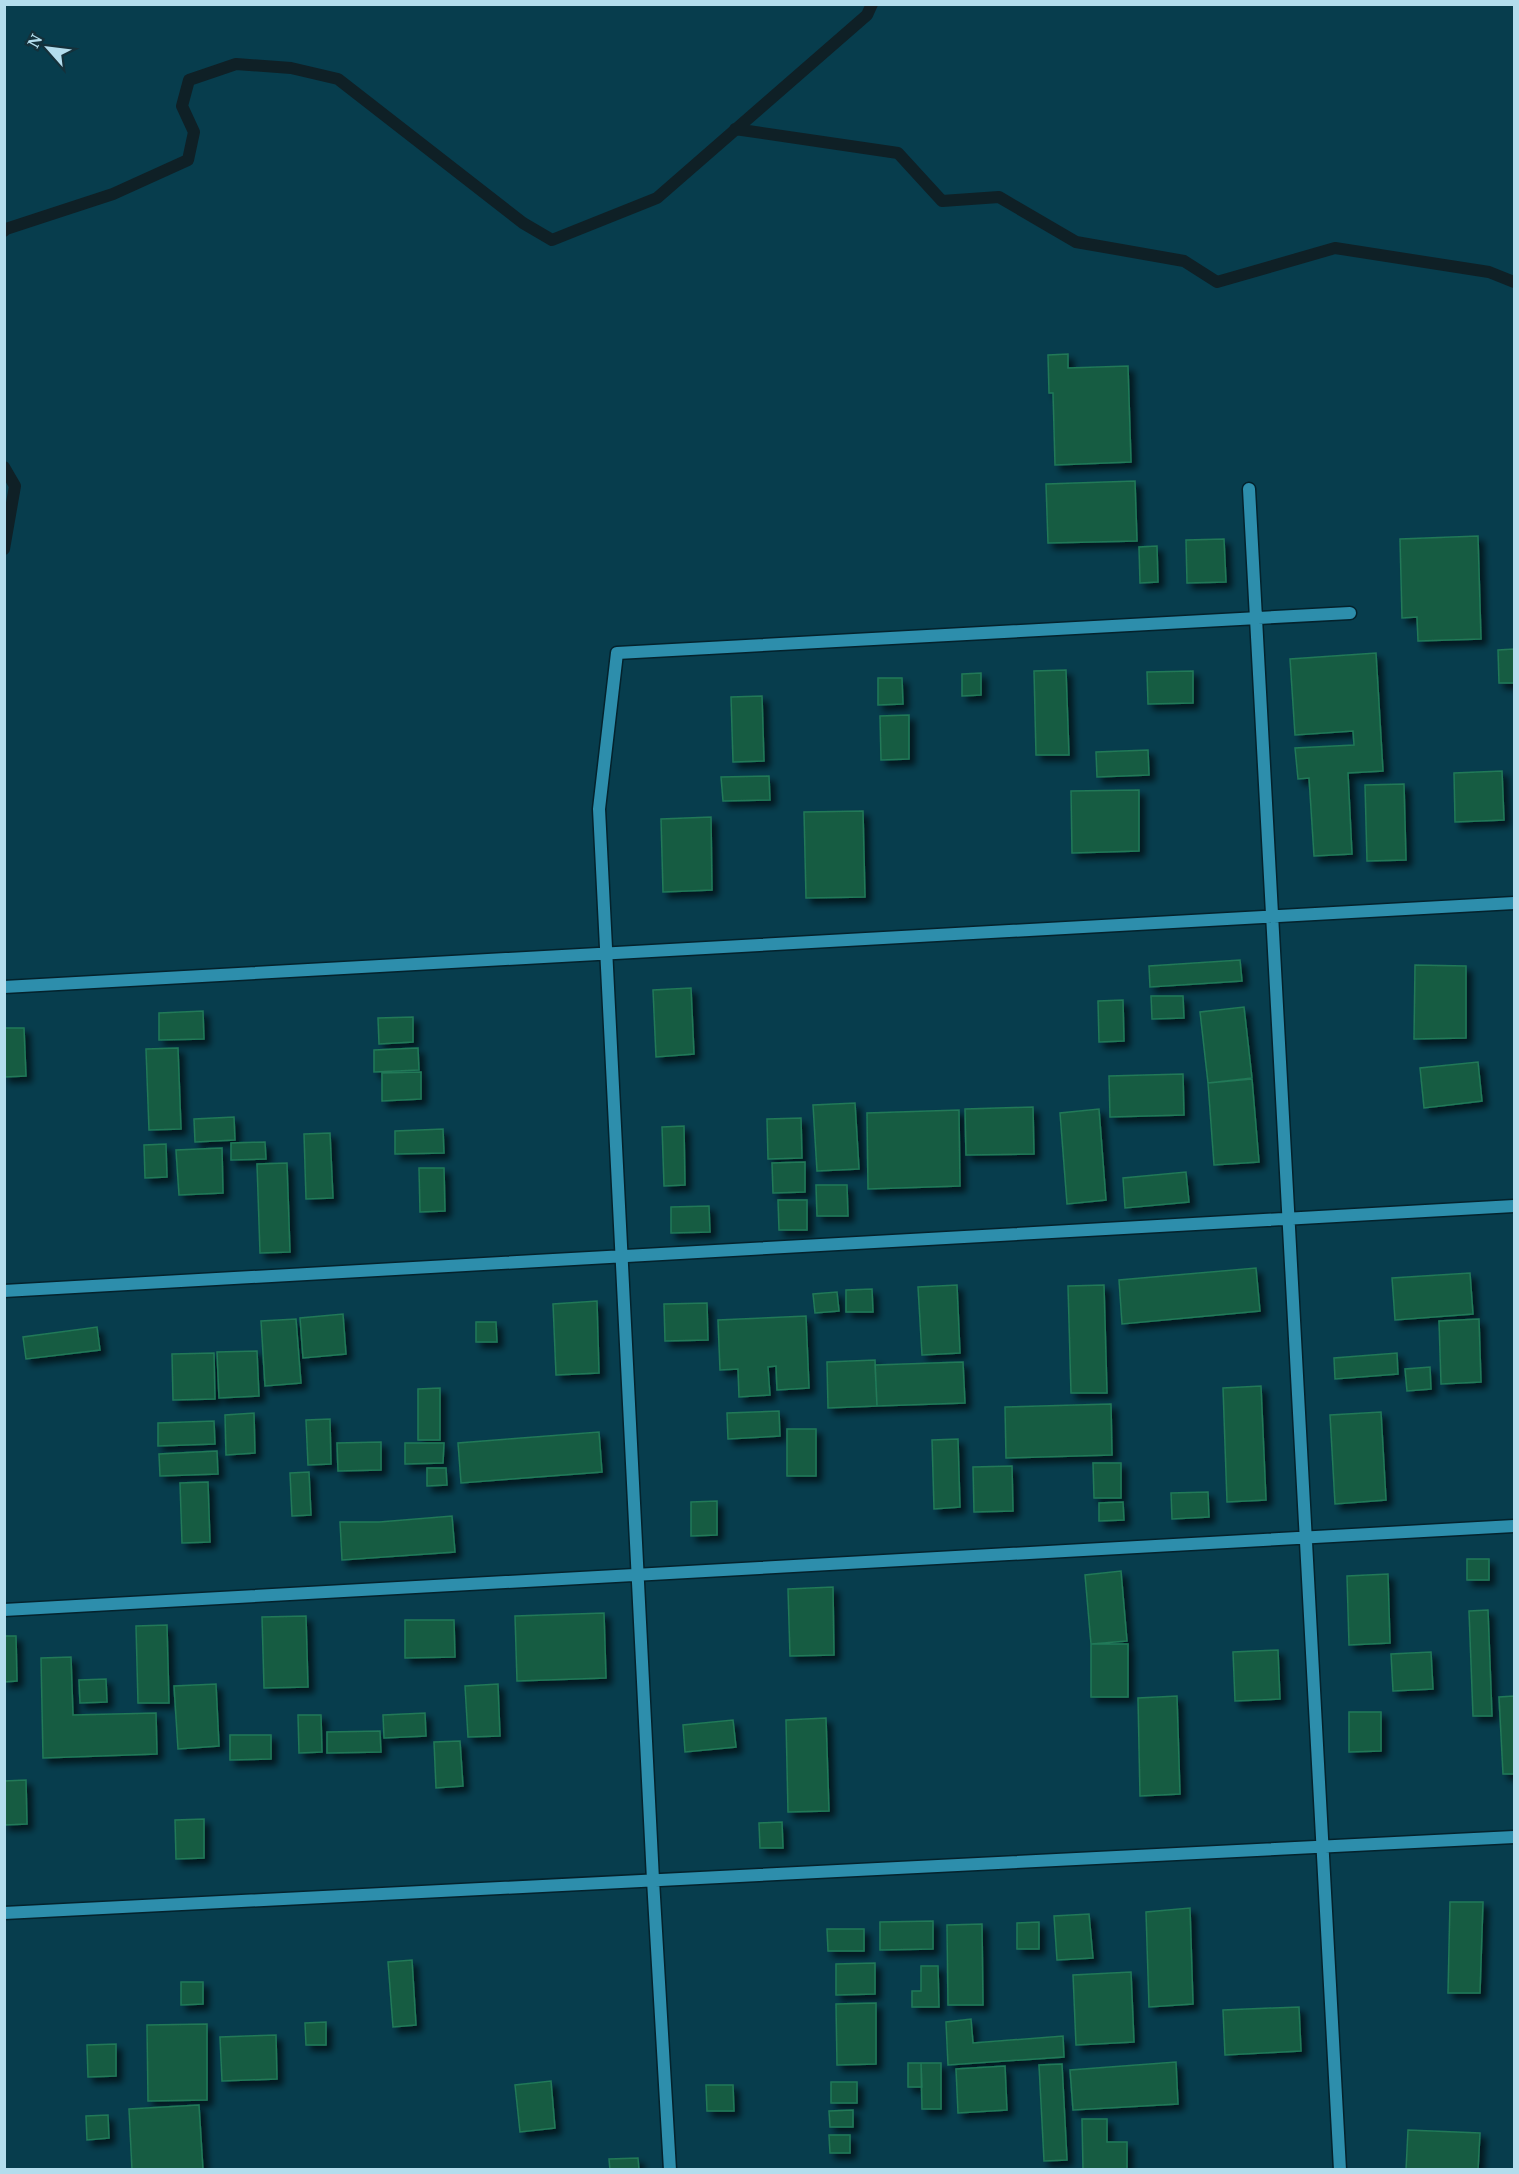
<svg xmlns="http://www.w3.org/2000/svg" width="1519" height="2174" font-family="'Noto Serif',serif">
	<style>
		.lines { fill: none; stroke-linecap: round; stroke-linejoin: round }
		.stream { stroke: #0f2026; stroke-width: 12 }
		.building { fill: #195c42; stroke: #207958; stroke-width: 1.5; filter: url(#shadow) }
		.street-casing { stroke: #04222c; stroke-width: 15 }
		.street { stroke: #2d8eac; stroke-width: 12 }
	</style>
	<defs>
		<filter id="shadow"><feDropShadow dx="5.5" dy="5.5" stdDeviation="3" flood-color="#0009"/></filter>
	</defs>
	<rect width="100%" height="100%" fill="#073d4d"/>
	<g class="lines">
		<path class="stream" d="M735 129 898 153 942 201 999 197 1076 242 1184 261 1217 282 1335 248 1489 272 1514 282
			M4 231 6 229 113 194 188 160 194 132 182 106 189 80 236 64 291 68 338 79 523 223 552 240 657 198 867 15 872 4
			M4 467 15 486 4 549"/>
	</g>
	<path class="building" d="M1068 354V368L1128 366 1131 462 1055 465 1053 393H1049L1048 355Z
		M1135 481 1137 541 1048 543 1046 484Z
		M1478 536 1481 639 1418 641 1417 617 1402 618 1400 539Z
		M1224 539 1226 582 1187 583 1186 540Z
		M1157 546 1158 582 1140 583 1139 547Z
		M1514 649V683H1499L1498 650Z
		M1376 653 1383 771 1348 773 1352 854 1314 856 1309 778 1298 779 1295 748 1354 745 1353 731 1295 735 1290 659Z
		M1066 670 1069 755H1036L1034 671Z
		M1193 671V703L1148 704 1147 672Z
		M981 673V695L962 696V674Z
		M878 678H902L903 704 878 705Z
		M762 696 764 761 733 762 731 697Z
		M909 715V759L881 760 880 716Z
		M1148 750 1149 775 1097 777 1096 752Z
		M1502 771 1504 820 1455 822 1454 773Z
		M769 776 770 800 723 801 721 777Z
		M1404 784 1406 860 1367 861 1365 785Z
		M1139 790V851L1072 853 1071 791Z
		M863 811 865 897 806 898 804 812Z
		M711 817 712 890 663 892 661 819Z
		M1240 960 1242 981 1150 987 1149 966Z
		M1415 965 1466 966V1038L1414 1039Z
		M691 988 694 1054 656 1057 653 990Z
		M1151 996H1183L1184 1018 1152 1019Z
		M1123 1000 1124 1041 1099 1042 1098 1001Z
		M1244 1007 1252 1078 1208 1083 1200 1012Z
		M203 1011 204 1039 159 1040V1013Z
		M413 1017V1042L379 1044 378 1018Z
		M4 1028H24L26 1076 4 1077Z
		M178 1048 181 1129 149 1130 146 1049Z
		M418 1048 419 1070 374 1072V1050Z
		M1478 1062 1482 1101 1424 1108 1420 1068Z
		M421 1072V1099L382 1101V1073Z
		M1183 1074 1184 1115 1110 1117 1109 1076Z
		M1252 1079 1259 1162 1214 1165 1208 1083Z
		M855 1103 859 1169 817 1171 813 1105Z
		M1033 1107 1034 1154 966 1155 965 1109Z
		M1099 1109 1106 1200 1067 1204 1060 1113Z
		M959 1110 960 1186 868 1189 867 1113Z
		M234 1117 235 1140 195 1142 194 1119Z
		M801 1118 802 1158 768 1159 767 1119Z
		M684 1126 685 1185 664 1186 662 1127Z
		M443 1129 444 1153 395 1154V1131Z
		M330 1133 333 1198 306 1199 304 1134Z
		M265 1142 266 1159 231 1160V1143Z
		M166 1144 167 1177 145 1178 144 1145Z
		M222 1148 223 1193 179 1195 176 1150Z
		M805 1162V1192L773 1193 772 1163Z
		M287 1163 290 1252 260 1253 257 1164Z
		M419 1168H444L445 1211 420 1212Z
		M1186 1172 1189 1202 1125 1208 1123 1178Z
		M816 1185H847L848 1216H817Z
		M778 1200H807V1230H779Z
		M709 1206 710 1232 671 1233V1207Z
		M1256 1268 1260 1311 1122 1324 1119 1280Z
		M1470 1273 1473 1314 1395 1320 1392 1278Z
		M957 1285 960 1353 922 1355 918 1287Z
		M1104 1285 1107 1393H1071L1068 1286Z
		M872 1289 873 1312H846V1290Z
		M837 1292 839 1311 815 1313 813 1294Z
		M597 1301 599 1373 556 1375 553 1304Z
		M707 1303 708 1340 665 1341 664 1304Z
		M343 1314 346 1354 303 1358 300 1318Z
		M806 1316 809 1388 777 1390 776 1366 768 1367 770 1395 739 1397 738 1369 720 1370 718 1320Z
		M296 1319 301 1383 265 1386 261 1321Z
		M1479 1319 1481 1382 1441 1384 1439 1321Z
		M476 1322H496L497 1342H476Z
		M97 1327 100 1350 26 1359 23 1337Z
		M257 1351 259 1396 219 1398 217 1352Z
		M214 1353 215 1399 173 1400 172 1354Z
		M1397 1353 1398 1374 1335 1379 1334 1358Z
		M875 1360 877 1406 828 1408 827 1362Z
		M963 1362 965 1403 877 1406 875 1365Z
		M1430 1367 1431 1389 1407 1391 1405 1369Z
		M1261 1386 1266 1500 1227 1502 1223 1388Z
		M440 1388V1440H418V1389Z
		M1111 1404 1112 1455 1006 1458 1005 1407Z
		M779 1411 780 1436 728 1439 727 1413Z
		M1381 1412 1386 1500 1335 1504 1330 1415Z
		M254 1413 255 1453 226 1455 225 1415Z
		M330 1419 331 1464 308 1465 306 1420Z
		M214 1421 215 1444 158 1446V1423Z
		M787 1429H816V1476H787Z
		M599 1432 602 1472 461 1483 458 1443Z
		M958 1439 960 1507 934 1509 932 1440Z
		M381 1442V1470L338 1471 337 1443Z
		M405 1443H444L443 1463 405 1464Z
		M217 1451 218 1474 160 1476 159 1454Z
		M1093 1463H1121V1498H1094Z
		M1012 1466 1013 1511 974 1512 973 1467Z
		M427 1468H446L447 1485 427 1486Z
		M309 1472 311 1515 292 1516 290 1473Z
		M208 1482 210 1542 182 1543 180 1483Z
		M1208 1492 1209 1517 1172 1519 1171 1493Z
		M717 1501V1535L691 1536V1502Z
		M1123 1502 1124 1520 1099 1521V1503Z
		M452 1516 455 1552 342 1560 340 1522H379Z
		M1467 1559H1489V1580H1467Z
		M1121 1571 1127 1641 1091 1644 1085 1575Z
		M1388 1574 1390 1643 1349 1645 1347 1576Z
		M833 1587 834 1655 790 1656 788 1589Z
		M1488 1610 1492 1716H1473L1469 1611Z
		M604 1613 606 1678 517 1681 515 1616Z
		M306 1616 308 1687 264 1688 262 1617Z
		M405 1620H454L455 1657 405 1658Z
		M167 1625 169 1703H138L136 1626Z
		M4 1636H16L17 1681 4 1682Z
		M1091 1644H1128V1697H1091Z
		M1278 1650 1280 1699 1235 1701 1233 1652Z
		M1431 1652 1433 1689 1393 1691 1391 1654Z
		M71 1657 73 1715 156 1713 157 1754 43 1758 41 1658Z
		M106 1679 107 1702 80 1703 79 1680Z
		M216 1684 219 1746 178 1749 174 1686Z
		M498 1684 500 1736 468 1737 465 1686Z
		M1177 1696 1180 1794 1140 1796 1138 1698Z
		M1514 1696V1774H1503L1499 1697Z
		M1349 1712H1381V1751L1349 1752Z
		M425 1713 426 1736 384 1738 383 1715Z
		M298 1715H321L322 1752 299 1753Z
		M826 1718 829 1811 788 1812 786 1720Z
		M733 1720 736 1747 685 1752 683 1725Z
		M380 1731 381 1752 327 1753V1732Z
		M230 1735H271V1759L230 1760Z
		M460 1741 463 1786 436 1788 434 1742Z
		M26 1780 27 1824 4 1825V1781Z
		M204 1819V1858L176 1859 175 1820Z
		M782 1822 783 1848H760L759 1823Z
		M1450 1902H1483L1480 1993H1448Z
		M1190 1908 1193 2004 1149 2007 1146 1912Z
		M1089 1914 1093 1958 1057 1960 1054 1916Z
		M933 1921V1949L880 1950V1922Z
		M1039 1922V1949H1017V1923Z
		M982 1924 983 2005H948L947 1925Z
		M827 1929H864V1951H828Z
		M412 1960 416 2025 393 2027 388 1962Z
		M875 1963V1994L836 1995V1964Z
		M921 1966H938L939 2007H912V1991H921Z
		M1131 1972 1134 2042 1076 2045 1073 1975Z
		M181 1982H203V2004L181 2005Z
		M876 2003V2064L837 2065 836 2004Z
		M1299 2007 1301 2051 1225 2055 1223 2010Z
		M971 2019 973 2043 1063 2036 1064 2057 948 2065 946 2022Z
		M326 2022V2045H306L305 2023Z
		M207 2024V2100L148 2101 147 2025Z
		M276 2035 277 2079 222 2081 220 2037Z
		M116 2044V2076L88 2077 87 2045Z
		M1176 2062 1178 2104 1073 2110 1070 2070Z
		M908 2063H921L922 2087H908Z
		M921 2063H941V2109H922Z
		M1062 2064 1067 2160 1044 2161 1039 2065Z
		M1005 2066 1007 2110 958 2113 956 2069Z
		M551 2081 555 2128 520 2132 515 2085Z
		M831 2082H857V2103H831Z
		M706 2085H733L734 2111H707Z
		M199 2105 203 2170H132L129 2109Z
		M853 2110V2127H830L829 2111Z
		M108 2115 109 2138 87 2140 86 2116Z
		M1082 2119H1107V2142H1127V2170H1083Z
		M1408 2130 1480 2133 1478 2170H1406Z
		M829 2135H850V2153H830Z
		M638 2158 639 2170H610L609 2159Z"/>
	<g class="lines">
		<g class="street-casing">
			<path id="street" d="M1249 489 1340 2170
				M4 987 1514 903
				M4 1291 1514 1206
				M4 1610 1514 1526
				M4 1913 1514 1837
				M670 2170 653 1880 599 809 617 653 1350 613"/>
		</g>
		<use href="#street" class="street"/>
	</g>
	<rect width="1519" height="2174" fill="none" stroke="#b3dded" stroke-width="12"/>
	<g transform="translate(48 48) rotate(298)" stroke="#14313b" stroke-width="4.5" paint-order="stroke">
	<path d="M0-4.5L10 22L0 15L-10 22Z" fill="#b3dded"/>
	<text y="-9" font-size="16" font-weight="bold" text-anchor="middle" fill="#b3dded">N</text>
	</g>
</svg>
